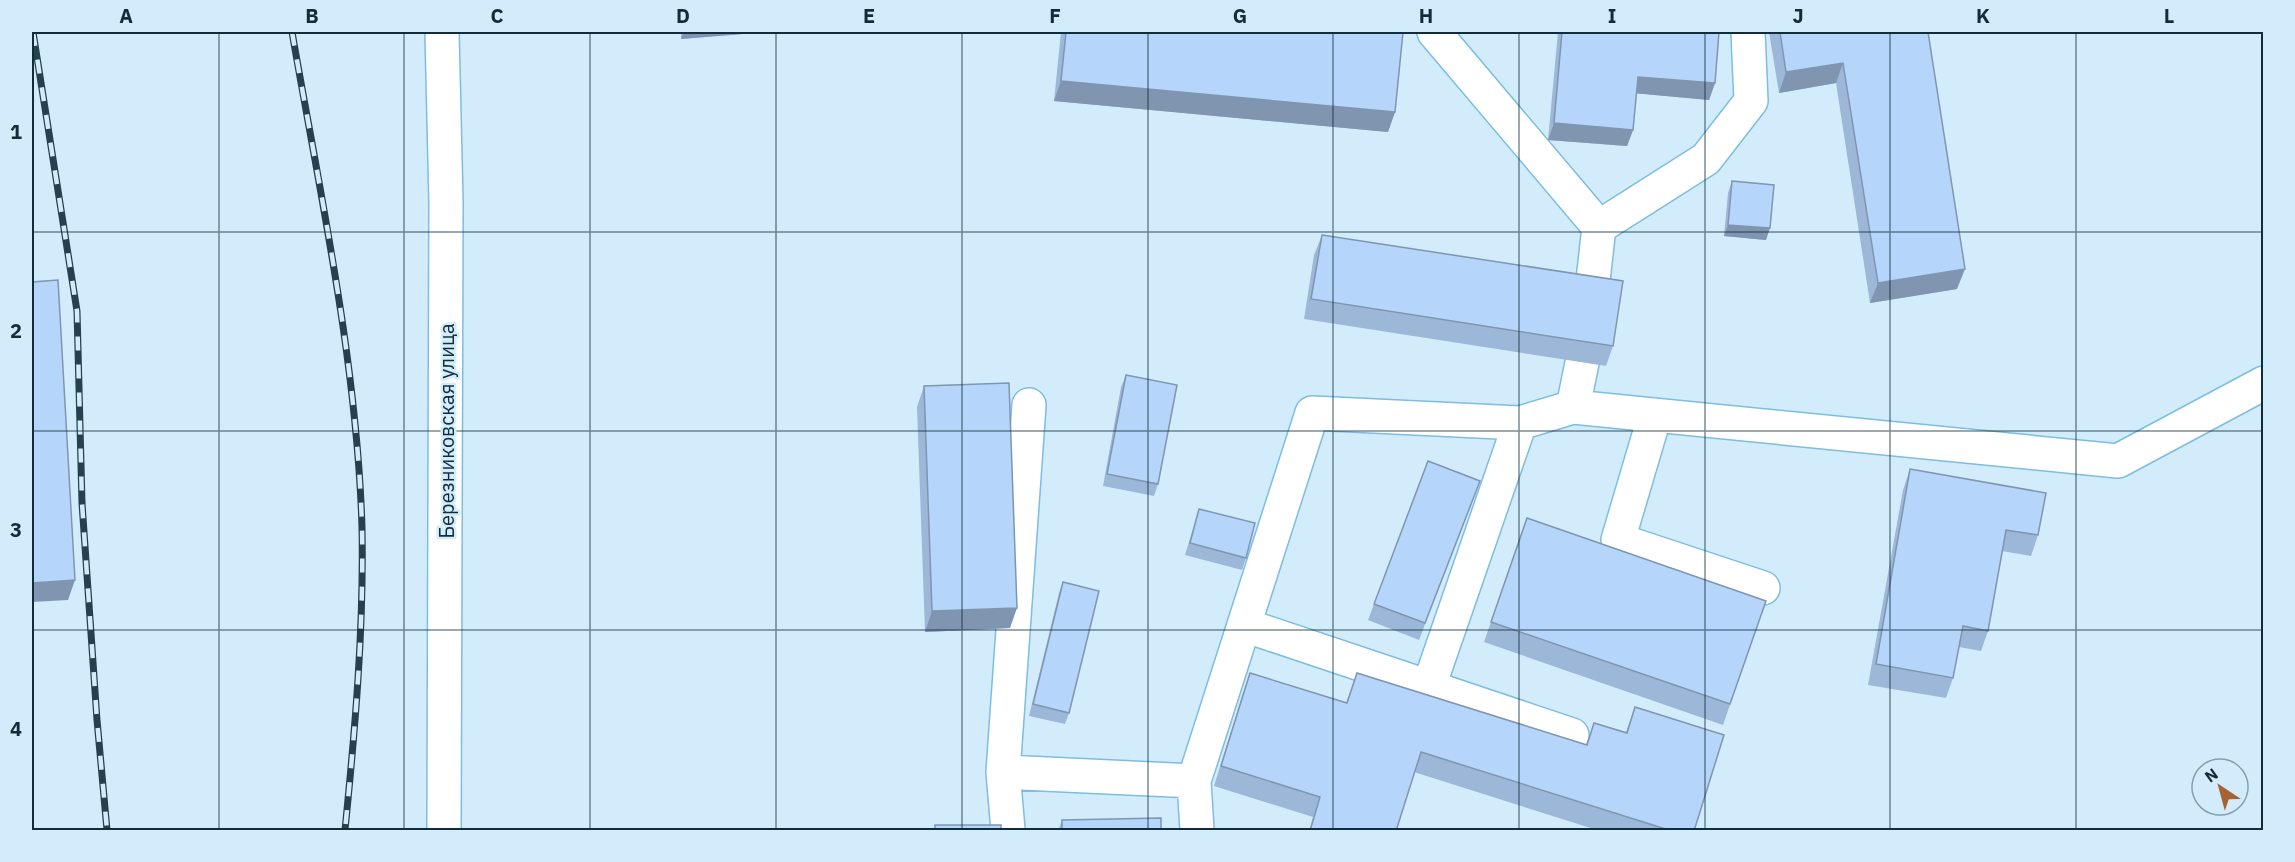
<svg xmlns="http://www.w3.org/2000/svg" width="2295" height="862" font-family="'IBM Plex Sans',sans-serif">
	<style>
		.lines { fill: none; stroke-linecap: round; stroke-linejoin: round }
		.minor-casing { stroke: #7dbde1; stroke-width: 36 }
		.minor { stroke: #fff; stroke-width: 33 }
		.rail-casing { stroke: #25404e; stroke-width: 7 }
		.rail { stroke: #d3ecfb; stroke-width: 4.5; stroke-dasharray: 14; stroke-linecap: butt }
		.wall { fill: #9cb7d8 }
		.shaded-wall { fill: #7f95b0 }
		.building { fill: #b5d5fb; stroke: #7f95b0; stroke-width: 1.5 }
		.grid { fill: none; stroke: #112c3a; stroke-width: 1.5; stroke-opacity: 0.55 }
		.labels { text-anchor: middle; dominant-baseline: central; stroke-width: 5; stroke-linejoin: round; paint-order: stroke }
		.street-label { font-size: 20px; fill: #112c3a; stroke: #d3ecfb }
		.neatline { fill: none; stroke: #112c3a; stroke-width: 2 }
		.grid-label { font-size: 20px; text-anchor: middle; font-weight: bold; fill: #112c3a }
	</style>
	<rect width="100%" height="100%" fill="#d3ecfb"/>
	<g class="lines">
		<g class="minor-casing">
			<path id="minor" d="M442 32 446 203 444 830
				M1434 32 1599 227 1591 298
				M1599 227 1706 159 1751 101 1748 32
				M1029 405 1003 772 1194 781 1312 413 1520 423 1573 407 2118 461 2264 383
				M1573 407 1582 363
				M1655 415 1618 540 1763 588
				M1244 625 1572 735
				M1429 686 1520 423
				M1003 772 1008 830
				M1194 781 1197 830"/>
		</g>
		<use href="#minor" class="minor"/>
		<g class="rail-casing">
			<path id="rail" d="M33 32 77 311 82 503 97 720 107 830
				M292 32C320 193 357 363 362 527 364 628 355 730 345 830"/>
		</g>
		<use href="#rail" class="rail"/>
	</g>
	<path class="wall" d="M681 32H768L681 39Z
		M1061 32H1403L1395 112 1388 132 1054 101Z
		M1558 32H1719L1715 83 1709 100 1636 93 1633 130 1627 146 1548 140Z
		M1769 32H1928L1957 289 1870 303 1836 83 1779 93Z
		M1732 181 1766 240 1724 236 1728 193Z
		M1322 235 1613 346 1606 366 1304 319 1314 255Z
		M1126 375 1158 484 1154 496 1103 486 1121 387Z
		M924 386 1010 628 925 632 917 407Z
		M1428 461 1480 481 1419 640 1368 620Z
		M1910 469 2038 535 2031 556 2002 551 1988 631 1981 651 1959 647 1953 678 1946 698 1868 685 1903 490Z
		M1199 509 1246 558 1242 570 1185 555Z
		M1527 518 1766 601 1723 725 1484 642Z
		M1063 582 1069 713 1065 724 1029 716 1059 593Z
		M1250 673 1346 703 1357 673 1586 745 1594 723 1626 732 1635 707 1694 831H1600L1414 772 1396 831H1309L1313 817 1214 786 1243 693Z
		M1062 820 1161 831H1058Z"/>
	<path class="shaded-wall" d="M684 32H768L681 39Z
		M1843 63 1836 83 1779 93 1786 72Z
		M1638 77 1715 83 1709 100 1632 93Z
		M1061 81 1395 112 1388 132 1054 101Z
		M1554 123 1633 130 1627 146 1548 140Z
		M1728 225 1770 228 1766 240 1724 236Z
		M1965 269 1957 289 1870 303 1878 283Z
		M75 580 68 600 32 602V583Z
		M1017 608 1010 628 925 632 932 611Z"/>
	<path class="building" d="M1066 32H1403L1395 112 1061 81Z
		M1562 32H1719L1715 83 1638 77 1633 130 1554 123Z
		M1780 32H1928L1965 269 1878 283 1843 63 1786 72Z
		M1732 181 1774 185 1770 228 1728 225Z
		M1322 235 1623 281 1613 346 1311 299Z
		M58 280 75 580 32 583V282Z
		M1126 375 1177 385 1158 484 1107 474Z
		M1009 383 1017 608 932 611 924 386Z
		M1428 461 1480 481 1425 623 1374 604Z
		M1910 469 2046 493 2038 535 2006 530 1988 631 1963 626 1953 678 1876 664Z
		M1199 509 1255 523 1246 558 1190 543Z
		M1527 518 1766 601 1730 704 1491 622Z
		M1063 582 1099 591 1069 713 1033 704Z
		M1250 673 1347 703 1357 673 1587 745 1594 723 1627 733 1635 707 1724 735 1694 831H1672L1421 752 1396 831H1310L1320 797 1221 766Z
		M1161 818V831H1062V820Z
		M935 825H1001V831H935Z"/>
	<path class="grid" d="M219 32V830M404 32V830M590 32V830M776 32V830M962 32V830M1148 32V830M1333 32V830M1519 32V830M1705 32V830M1890 32V830M2076 32V830M32 232H2264M32 431H2264M32 630H2264"/>
	<g class="labels">
		<g class="street-label">
			<text transform="translate(446 431) rotate(-90)">Березниковская улица</text>
		</g>
	</g>
	<rect width="2295" height="862" fill="none" stroke="#d3ecfb" stroke-width="66"/>
	<g transform="translate(2220 787) rotate(324)"><circle r="28" fill="#d3ecfb" stroke="#859fae" stroke-width="1.5"/>
	<path d="M0-4.5L10 22L0 15L-10 22Z" fill="#a66232"/>
	<text y="-9" font-size="16" font-weight="bold" text-anchor="middle" fill="#112c3a">N</text>
	</g>
	<rect x="33" y="33" width="2229" height="796" class="neatline"/>
	<g class="grid-label">
		<text x="126" y="23">A</text>
		<text x="312" y="23">B</text>
		<text x="497" y="23">C</text>
		<text x="683" y="23">D</text>
		<text x="869" y="23">E</text>
		<text x="1055" y="23">F</text>
		<text x="1240" y="23">G</text>
		<text x="1426" y="23">H</text>
		<text x="1612" y="23">I</text>
		<text x="1798" y="23">J</text>
		<text x="1983" y="23">K</text>
		<text x="2169" y="23">L</text>
		<text x="16" y="139">1</text>
		<text x="16" y="338">2</text>
		<text x="16" y="537">3</text>
		<text x="16" y="736">4</text>
	</g>
</svg>
